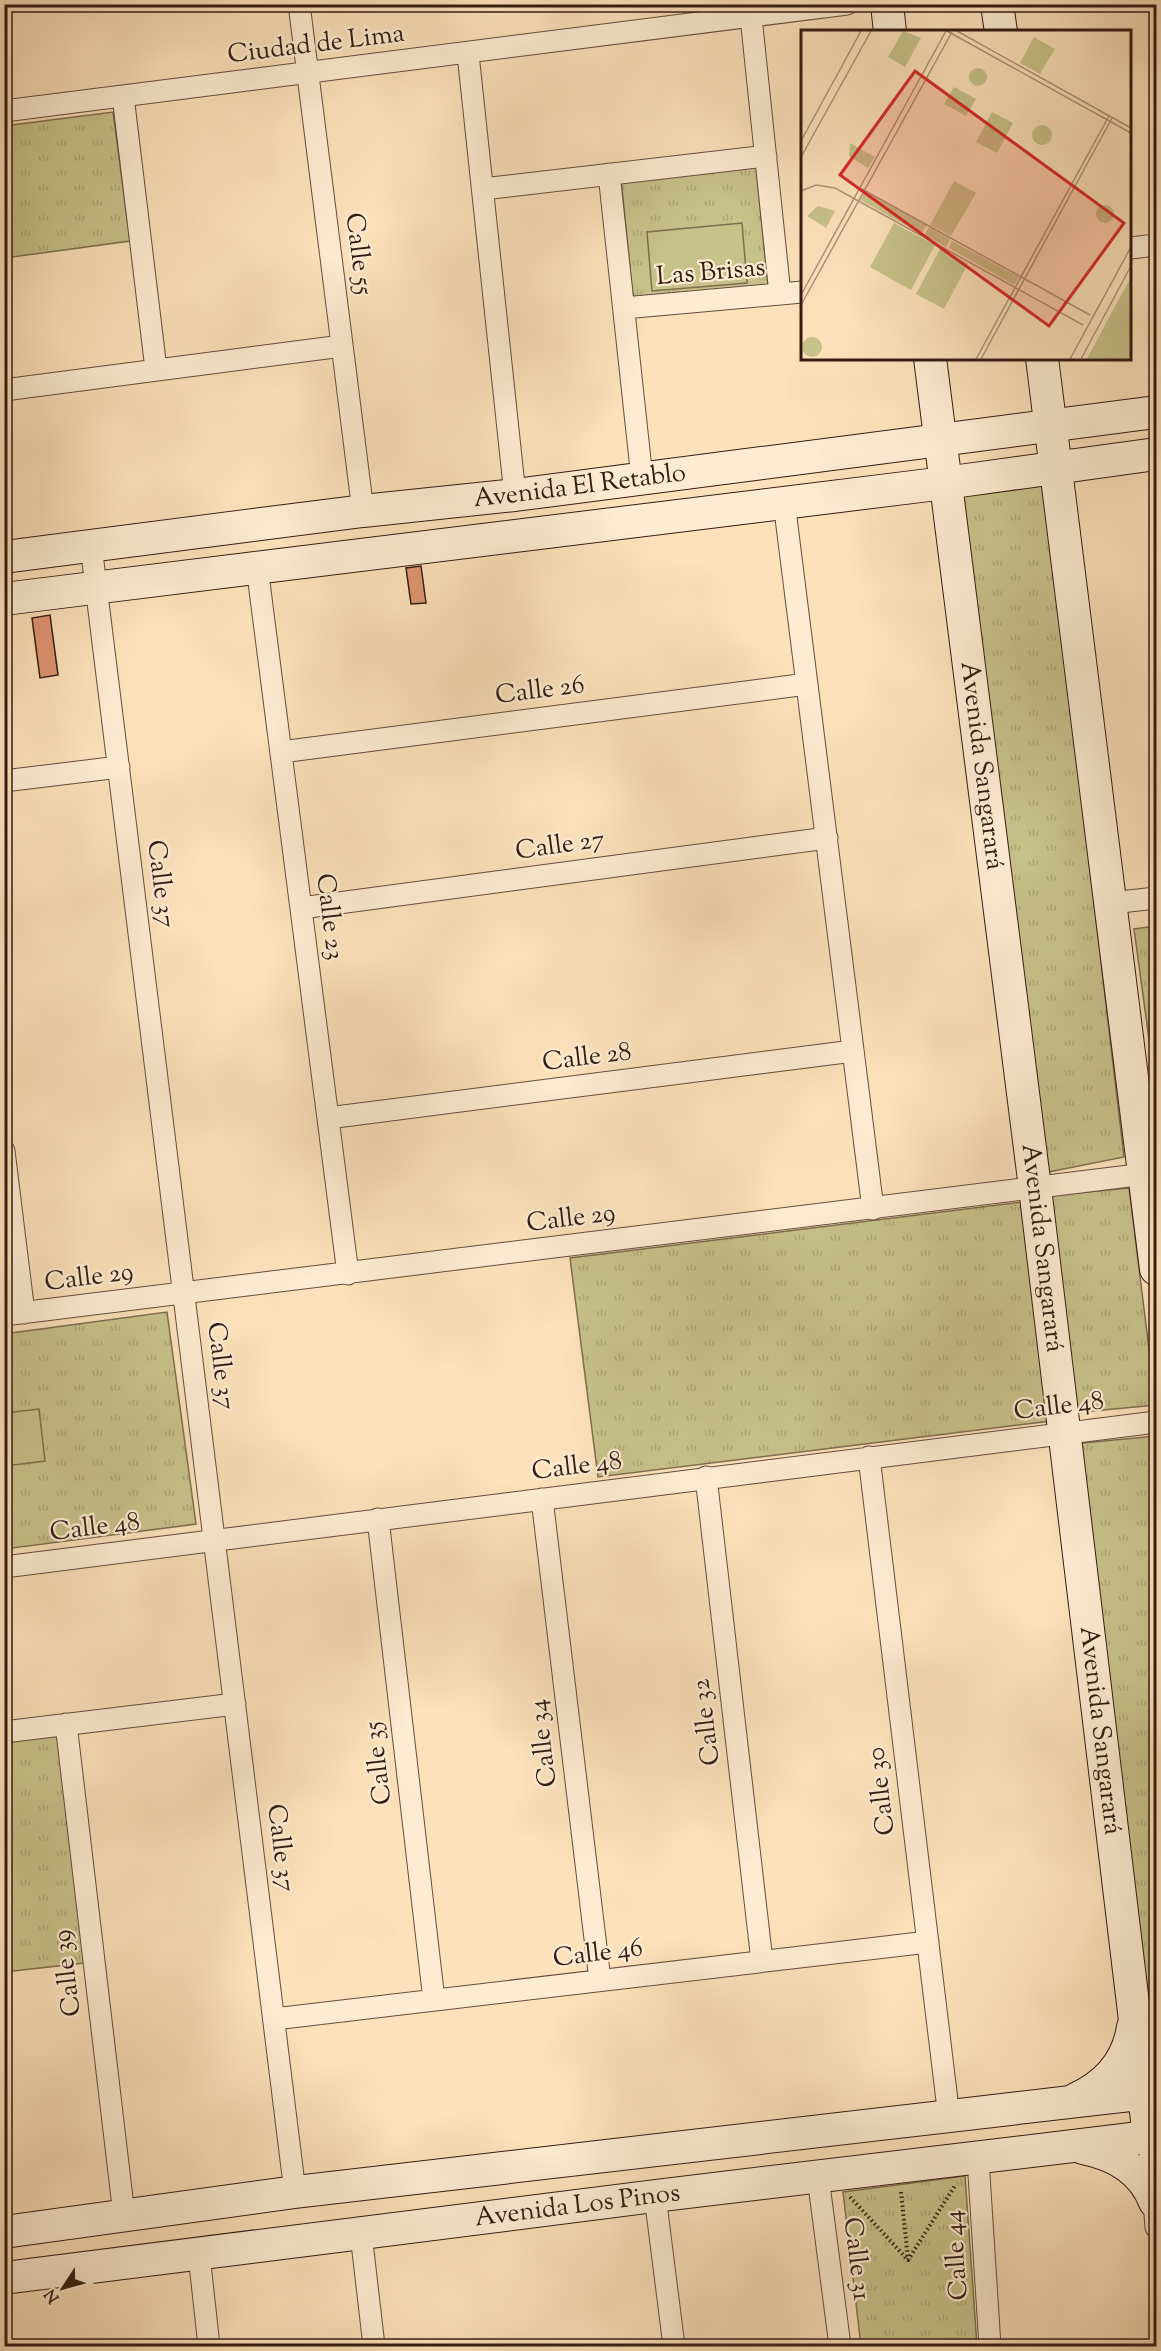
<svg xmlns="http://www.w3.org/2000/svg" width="1161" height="2351" font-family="'Sorts Mill Goudy',serif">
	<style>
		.park { fill: url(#park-tufts); stroke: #7e6e4e; stroke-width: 1.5 }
		.pitch { fill: #c7c18a; stroke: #7e6e4e; stroke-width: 1.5 }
		.building { fill: #df9471; stroke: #341b12; stroke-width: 1.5 }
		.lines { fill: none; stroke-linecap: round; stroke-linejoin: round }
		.street-casing { stroke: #664c3c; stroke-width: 23 }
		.secondary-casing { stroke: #341b12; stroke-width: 34 }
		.path { stroke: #341b12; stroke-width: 4; stroke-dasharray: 1.5 3; stroke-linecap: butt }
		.street { stroke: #fdecd2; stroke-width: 21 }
		.secondary { stroke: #fdecd2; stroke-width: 32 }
		.labels { text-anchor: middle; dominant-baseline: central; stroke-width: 4.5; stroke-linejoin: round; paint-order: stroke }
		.street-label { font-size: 26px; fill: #341b12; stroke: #fdecd2 }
		.inset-road { fill: none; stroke: #ac9277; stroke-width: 1.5 }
		.view { fill: #d62828; fill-opacity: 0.15; stroke: #d62828; stroke-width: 3 }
		.inset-edge { fill: none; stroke: #341b12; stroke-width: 3 }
	</style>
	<defs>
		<pattern id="park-tufts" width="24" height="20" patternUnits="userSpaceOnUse" patternTransform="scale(1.5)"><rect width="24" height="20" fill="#c7c18a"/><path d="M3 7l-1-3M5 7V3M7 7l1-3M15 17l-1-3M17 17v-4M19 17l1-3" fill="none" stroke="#aca576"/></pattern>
	</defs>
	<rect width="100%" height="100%" fill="#fce1ba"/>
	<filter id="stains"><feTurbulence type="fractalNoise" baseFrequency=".00333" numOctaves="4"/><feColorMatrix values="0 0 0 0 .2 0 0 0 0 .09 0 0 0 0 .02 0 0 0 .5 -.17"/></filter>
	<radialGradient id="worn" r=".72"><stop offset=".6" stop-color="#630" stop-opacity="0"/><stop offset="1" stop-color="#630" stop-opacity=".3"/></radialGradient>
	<path class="park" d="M113 112 130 241 5 258 4 126Z
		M756 167 768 285 633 298 621 179Z
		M1044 479 1124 1157 1048 1172 959 492Z
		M1156 926V1091L1134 929Z
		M1129 1188 1156 1405 1072 1413 1045 1196Z
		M1023 1202 1051 1421 598 1477 570 1258Z
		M167 1312 196 1524 5 1549 4 1334Z
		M1156 1436V2079L1073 1444Z
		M57 1734 84 1963 5 1972 4 1740Z
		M965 2176 977 2346H861L843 2192Z"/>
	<path class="pitch" d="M742 223 747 283 652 291 647 232Z
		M39 1409 45 1461 5 1466V1413Z"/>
	<path class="building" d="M421 566 426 603 411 604 406 568Z
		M50 615 58 675 40 678 32 618Z"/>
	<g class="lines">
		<g class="street-casing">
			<path id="street" d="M299 4 363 511
				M751 17 780 294
				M468 54 515 495
				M123 96 156 369
				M4 111 847 4
				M609 174 642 478
				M483 189 766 156
				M1130 248 1156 245
				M624 308 802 292
				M4 390 342 346
				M784 502 873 1209
				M91 546 295 2192
				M257 567 348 1274
				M281 752 807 684
				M4 781 119 767
				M1111 903 1156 898
				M301 908 827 838
				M328 1118 853 1051
				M4 1151 24 1313
				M4 1315 1145 1174
				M869 1457 949 2117
				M706 1477 762 1961
				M542 1499 600 1980
				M378 1519 434 2000
				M4 1567 1156 1422
				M66 1724 124 2215
				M4 1732 235 1704
				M274 2019 928 1942
				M1149 2137 1156 2227
				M978 2159 990 2346
				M818 2177 840 2346
				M655 2196 674 2346
				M361 2234 374 2346
				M199 2255 209 2346"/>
		</g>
		<g class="secondary-casing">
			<g id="secondary">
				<path d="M887 4 890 32"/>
				<path d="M997 4 1001 32"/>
				<path id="s1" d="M930 358 1035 1188 1149 2137"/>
				<path d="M1042 358 1156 1269"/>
				<path id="s2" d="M4 557 363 511 515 495 1156 412"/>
				<path d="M4 599 945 483 1156 454"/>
				<path d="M1076 2099C1107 2085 1128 2061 1133 2027"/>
				<path d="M1083 2148C1114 2154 1143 2170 1155 2202"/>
				<path d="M4 2232 295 2192 1156 2092"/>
				<path id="s3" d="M4 2278 655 2196 1156 2136"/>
			</g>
		</g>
		<path class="path" d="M901 2192 908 2259
			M850 2197 908 2260 956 2184"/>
		<use href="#street" class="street"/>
		<use href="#secondary" class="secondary"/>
	</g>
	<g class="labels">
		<g class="street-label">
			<text transform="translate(316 45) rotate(-7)">Ciudad de Lima</text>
			<text transform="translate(358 254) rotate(83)">Calle 55</text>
			<text transform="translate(711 273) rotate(-5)">Las Brisas</text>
			<text stroke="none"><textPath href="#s2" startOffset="580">Avenida El Retablo</textPath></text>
			<text transform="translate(540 691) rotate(-7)">Calle 26</text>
			<text stroke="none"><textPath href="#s1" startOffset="411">Avenida Sangarará</textPath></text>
			<text transform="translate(560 846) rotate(-8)">Calle 27</text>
			<text transform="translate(160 884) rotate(83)">Calle 37</text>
			<text transform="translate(329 917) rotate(83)">Calle 23</text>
			<text transform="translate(587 1058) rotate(-7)">Calle 28</text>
			<text transform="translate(571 1219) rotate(-7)">Calle 29</text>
			<text stroke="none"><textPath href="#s1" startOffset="897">Avenida Sangarará</textPath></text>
			<text transform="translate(89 1278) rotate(-7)">Calle 29</text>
			<text transform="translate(220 1366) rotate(83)">Calle 37</text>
			<text transform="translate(1059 1407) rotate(-7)">Calle 48</text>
			<text transform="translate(577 1467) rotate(-7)">Calle 48</text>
			<text transform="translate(95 1528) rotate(-7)">Calle 48</text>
			<text transform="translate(707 1722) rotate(-97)">Calle 32</text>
			<text stroke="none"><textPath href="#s1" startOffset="1383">Avenida Sangarará</textPath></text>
			<text transform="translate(544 1743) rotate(-97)">Calle 34</text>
			<text transform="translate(379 1763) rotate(-97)">Calle 35</text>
			<text transform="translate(882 1791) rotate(-97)">Calle 30</text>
			<text transform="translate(280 1848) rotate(83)">Calle 37</text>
			<text transform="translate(598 1954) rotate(-7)">Calle 46</text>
			<text transform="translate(68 1973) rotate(-97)">Calle 39</text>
			<text stroke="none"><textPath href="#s3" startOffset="578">Avenida Los Pinos</textPath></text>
			<text transform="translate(957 2255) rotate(-94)">Calle 44</text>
			<text transform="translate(856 2259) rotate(83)">Calle 31</text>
		</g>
	</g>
	<g transform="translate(801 30)">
		<rect width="330" height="330" fill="#fce1ba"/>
		<path d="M102 1 120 8 104 37 87 27ZM233 7 254 19 239 44 219 33ZM168 47a9 9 0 1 1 18 0a9 9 0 1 1-18 0ZM153 57 175 69 165 86 143 74ZM191 82 212 93 196 123 175 112ZM231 105a10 10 0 1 1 20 0a10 10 0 1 1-20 0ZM49 113 74 127 67 138 48 126ZM153 151 175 163 150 206 129 195ZM64 161 126 195 120 204 59 170ZM295 184a9 9 0 1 1 18 0a9 9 0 1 1-18 0ZM17 176 34 181 25 198 6 186ZM93 193 134 215 110 260 69 237ZM128 197 149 209 145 217 124 205ZM151 211 218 247 213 255 148 218ZM139 219 167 234 143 279 115 264ZM330 247V329H286L313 278ZM1 317a10 10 0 1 1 20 0a10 10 0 1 1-20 0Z" fill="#c7c18a"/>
		<path d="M127 245 152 260 142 277 117 262ZM328 306 330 329H314Z" fill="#c7c18a"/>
		<path class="inset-road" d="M146 1 330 103M156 1 330 98M0 111 60 1M0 127 70 1M61 159 289 285M0 161 15 155 34 158 282 295M0 265 145 1M0 275 151 2M175 329 308 86M180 329 311 88M269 329 330 217M280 329 330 236"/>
		<path class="view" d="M114 41 323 193 248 296 39 145Z"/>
		<rect width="330" height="330" class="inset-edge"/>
	</g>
	<rect width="1161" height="2351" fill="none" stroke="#fce1ba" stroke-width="24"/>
	<rect x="6" y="6" width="1149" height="2339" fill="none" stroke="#341b12" stroke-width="3"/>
	<rect x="12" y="12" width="1137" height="2327" fill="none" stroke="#341b12" stroke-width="1.5"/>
	<g transform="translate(63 2288) rotate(234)" stroke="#fdecd2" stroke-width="4.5" paint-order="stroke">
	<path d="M0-4.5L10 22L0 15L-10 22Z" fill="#341b12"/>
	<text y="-9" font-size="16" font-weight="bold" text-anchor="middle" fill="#341b12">N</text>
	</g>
	<rect width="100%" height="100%" filter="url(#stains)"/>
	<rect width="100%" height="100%" fill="url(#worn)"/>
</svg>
